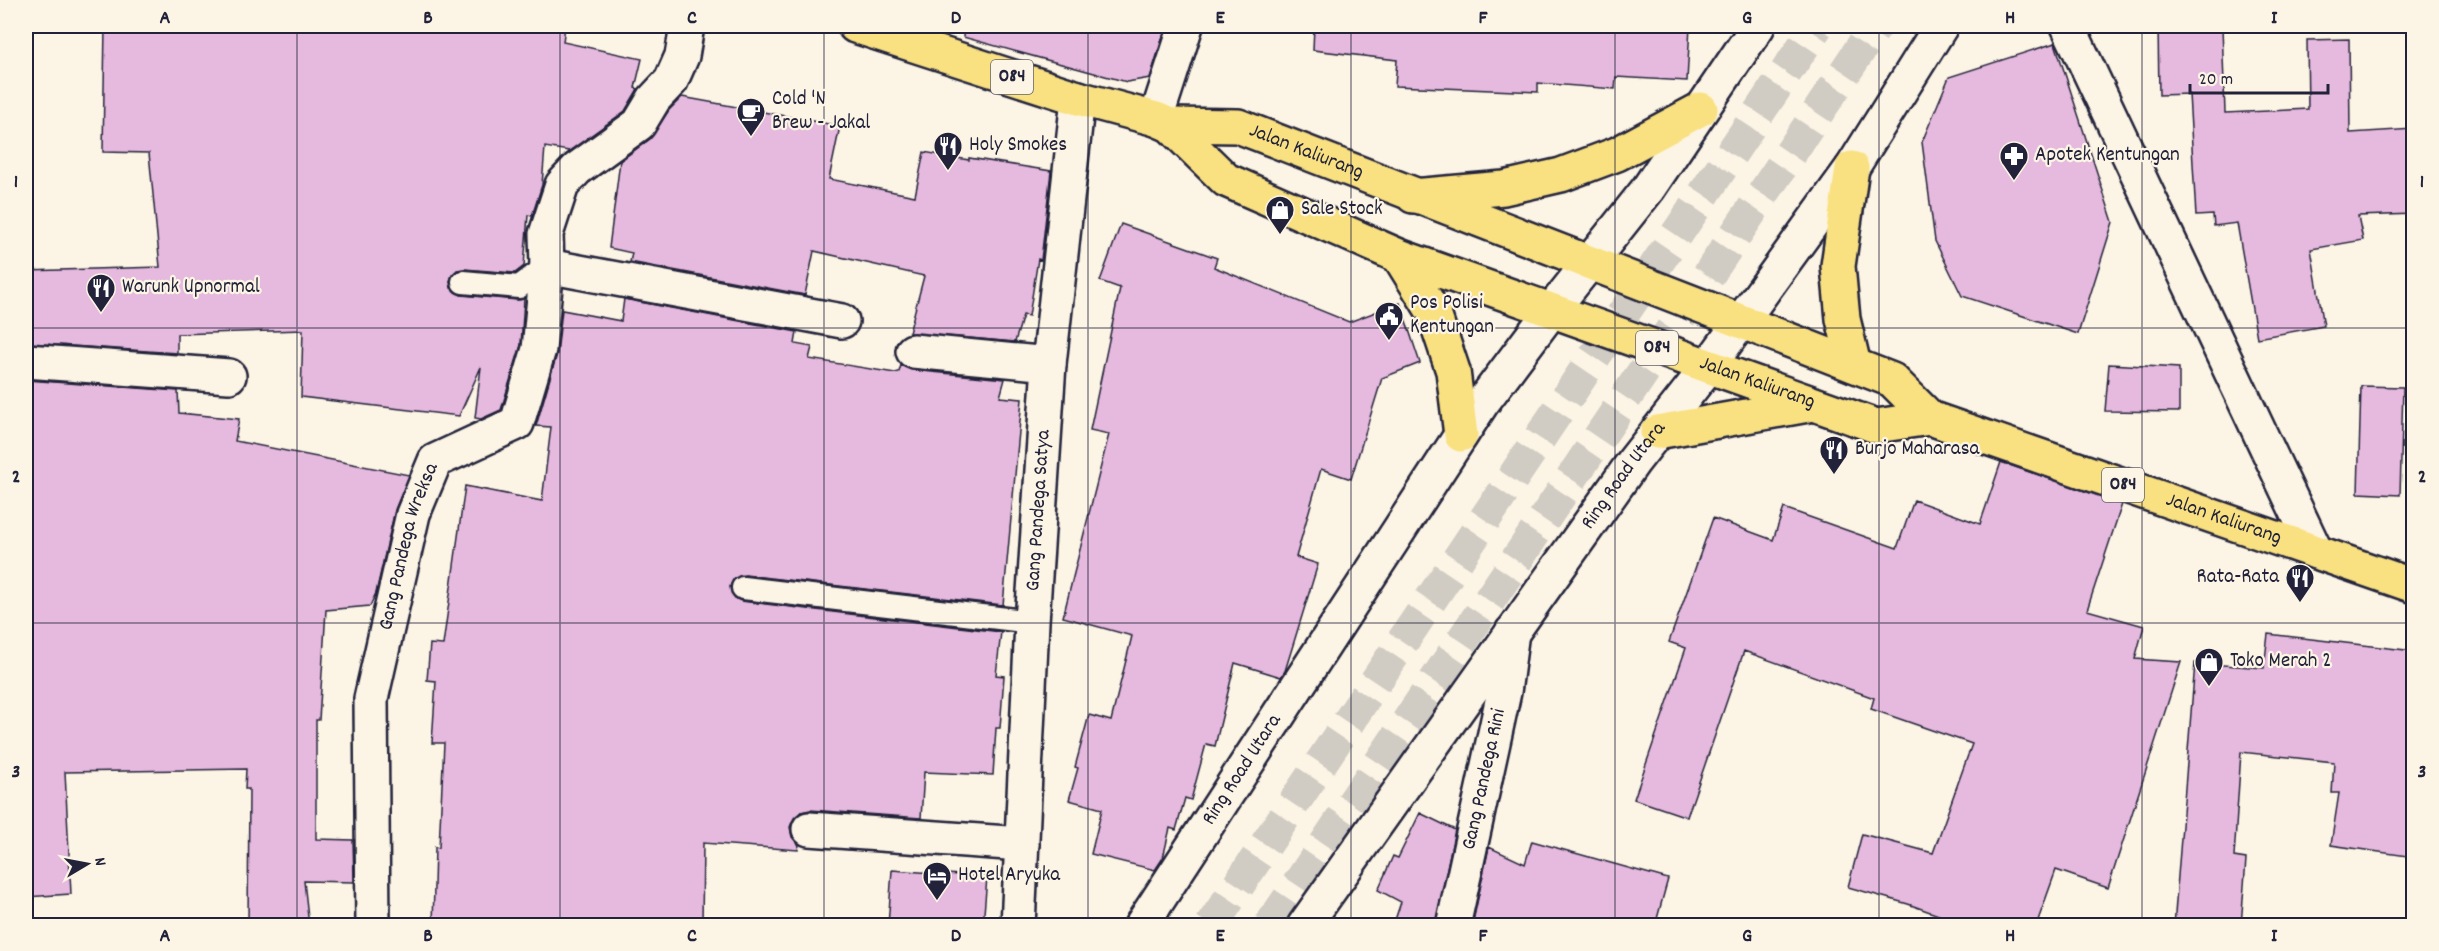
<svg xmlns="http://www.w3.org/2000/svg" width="2439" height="951" font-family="Dekko,sans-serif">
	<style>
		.building { fill: #e6b9de; stroke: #22223b; stroke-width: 1.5 }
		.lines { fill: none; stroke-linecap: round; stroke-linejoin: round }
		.highway-tunnel { stroke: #d0cbc3; stroke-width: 33; stroke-dasharray: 33 16; stroke-linecap: butt }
		.lane-casing { stroke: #22223b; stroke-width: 27 }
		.street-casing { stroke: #22223b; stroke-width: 38 }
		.secondary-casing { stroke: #22223b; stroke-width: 38 }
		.primary-casing { stroke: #22223b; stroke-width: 38 }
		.highway-casing { stroke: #22223b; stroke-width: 38 }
		.lane { stroke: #fcf5e5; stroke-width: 22 }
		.street { stroke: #fcf5e5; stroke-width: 33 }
		.secondary { stroke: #fcf5e5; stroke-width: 33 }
		.primary { stroke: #f9e181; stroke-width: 33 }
		.highway { stroke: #f9e181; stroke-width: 33 }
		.grid { fill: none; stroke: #22223b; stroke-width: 1.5; stroke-opacity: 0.55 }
		.labels { text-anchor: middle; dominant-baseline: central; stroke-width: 4.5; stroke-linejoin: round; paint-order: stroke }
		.shield { fill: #fcf5e5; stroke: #63616e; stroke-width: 1.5 }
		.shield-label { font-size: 20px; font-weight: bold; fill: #22223b }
		.poi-label { font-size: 21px; fill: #22223b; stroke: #fcf5e5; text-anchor: start }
		.street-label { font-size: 21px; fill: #22223b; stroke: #fcf5e5 }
		.neatline { fill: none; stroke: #22223b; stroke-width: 2 }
		.grid-label { font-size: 20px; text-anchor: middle; font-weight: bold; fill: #22223b }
	</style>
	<rect width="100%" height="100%" fill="#fcf5e5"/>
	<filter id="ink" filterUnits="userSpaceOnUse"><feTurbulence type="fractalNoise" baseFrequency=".0167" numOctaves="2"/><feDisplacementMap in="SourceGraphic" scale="12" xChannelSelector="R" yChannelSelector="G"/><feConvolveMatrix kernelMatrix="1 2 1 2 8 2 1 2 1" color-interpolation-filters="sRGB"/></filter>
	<g filter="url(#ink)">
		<path class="building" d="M105 26H565L563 42 642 59 635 88 638 89 625 111 569 151 545 147 542 185 532 216 528 215 524 266 515 273 464 269 457 270 452 275 450 281 451 288 461 295 518 300 524 299 521 345 501 410 481 419 475 418 481 367 459 416 301 397 303 330 177 334V353L26 343V271L160 267 149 153 103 152Z
			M964 26H1166L1150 78 1127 82 963 37Z
			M1314 26H1690L1687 81 1616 77 1615 89 1538 83V92L1395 86 1397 60 1313 50Z
			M2158 26H2222L2225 113 2308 109 2307 40 2349 39 2350 133 2414 129V214L2358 216 2363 240 2311 249 2324 326 2257 338 2237 223 2214 226 2213 215 2196 216 2189 94 2159 95Z
			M2055 43 2113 222 2078 334 1962 296 1935 241 1922 142 1949 77Z
			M682 97 840 126 829 179 915 196 924 152 969 160V158L1051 171 1041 260 1038 259 1029 316 1023 315 1015 342 909 333 924 276 814 251 805 295 630 262 632 253 609 248 620 161 650 139 669 110Z
			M1121 224 1217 258 1214 267 1349 322 1400 303 1420 363 1382 378 1351 479 1321 469 1296 557 1318 564 1285 671 1281 677 1235 663 1215 746 1206 744 1191 800 1185 798 1176 830 1170 828 1163 858 1155 870 1091 854 1102 809 1069 800 1078 768 1075 767 1089 715 1111 721 1132 636 1063 617 1109 434 1090 430 1120 288 1100 281Z
			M624 299 797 332 795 344 812 347 809 359 895 373 899 372 901 365 911 370 1005 379 1000 397 1022 399 1003 605 745 575 733 580 730 587 735 598 741 601 1001 632 996 675 1004 676 1000 728H996L993 775 924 772 921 818 810 810 801 812 794 818 790 827 792 837 799 845 798 850 703 843 702 926H433L435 847 439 848 444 743H432L436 681 427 680 430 644 443 645 465 486 542 501 551 427 536 426 557 354 562 310 621 321Z
			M2109 364 2179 368V412L2105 411Z
			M26 380 178 391 179 413 239 419 235 441 409 475 395 510 376 593 370 606 326 610 319 720H316V839L353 840 354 882 304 881 309 926H248L249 789H245L246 769 65 772 71 894 26 897Z
			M2361 386 2403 387 2400 495 2358 493Z
			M2001 462 2122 504 2087 610 2144 626 2135 659 2181 662 2108 888 2056 870 2036 926H1969L1908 904 1848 887 1862 834 1933 853 1972 744 1871 709 1874 698 1744 651 1687 817 1634 799 1686 648 1669 642 1713 518 1773 540 1784 508 1897 548 1914 500 1980 524Z
			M2268 634 2414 651V857L2331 845 2339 793H2332L2334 762 2241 752 2234 857 2246 859 2241 926H2174L2195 663 2264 668Z
			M1420 813 1455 830 1435 926H1393L1401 902 1378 890 1393 856 1398 858Z
			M1532 841 1668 879 1655 926H1472L1489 847 1525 864Z
			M892 870 987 877 983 926H888Z"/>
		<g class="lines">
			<path class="highway-tunnel" d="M1211 926 1817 26
				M1270 926 1876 26"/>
			<g class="lane-casing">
				<path id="lane" d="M463 282 519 287 547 266
					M743 588 1032 622"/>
			</g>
			<g class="street-casing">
				<g id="street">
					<path d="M2068 26 2316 552"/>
					<path d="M1156 119 1186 26"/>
					<path d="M547 266 842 321"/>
					<path d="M913 351 1049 364"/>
					<path d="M26 361 229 376"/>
					<path d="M809 829 1022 844"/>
					<path id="s1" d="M373 926 371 699 413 514 435 461 517 423 539 349 547 266 546 234 562 185 577 169 639 124 654 99 671 81 682 56 687 26"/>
					<path id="s2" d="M1018 926 1032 622 1049 364 1078 98"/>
					<path id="s3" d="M1453 926 1504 692 1512 632"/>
				</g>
			</g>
			<g class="secondary-casing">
				<g id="secondary">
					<path id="s4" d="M1141 926 1482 403 1551 311 1648 189 1758 26"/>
					<path id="s5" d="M1304 926 1634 461 1708 367 1852 168 1941 26"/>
				</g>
			</g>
			<g class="primary-casing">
				<g id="primary">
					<path id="s6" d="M855 26 1078 98 1156 119 1170 125 1226 180 1399 256 1876 426 1930 418"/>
					<path id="s7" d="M1170 125 1238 126 1892 380 1930 418 2414 586"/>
					<path d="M1852 168 1838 266 1843 319 1854 365"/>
					<path d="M1399 256 1433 311 1453 371 1461 435"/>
					<path d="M1657 432 1808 405"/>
				</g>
			</g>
			<g class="highway-casing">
				<path id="highway" d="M1413 196 1504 188 1561 175 1617 154 1701 109"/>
			</g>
			<use href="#lane" class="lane"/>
			<use href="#street" class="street"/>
			<use href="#secondary" class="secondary"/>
			<use href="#primary" class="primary"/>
			<use href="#highway" class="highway"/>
		</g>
	</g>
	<path class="grid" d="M297 26V926M560 26V926M824 26V926M1088 26V926M1351 26V926M1615 26V926M1879 26V926M2142 26V926M26 328H2414M26 623H2414"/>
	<defs>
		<g id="cafe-pin" transform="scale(1.5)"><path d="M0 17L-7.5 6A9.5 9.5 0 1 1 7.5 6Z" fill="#22223b" stroke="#fcf5e5"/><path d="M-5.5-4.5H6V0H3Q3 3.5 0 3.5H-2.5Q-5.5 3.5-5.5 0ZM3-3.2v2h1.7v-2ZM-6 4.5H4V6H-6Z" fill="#fff"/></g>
		<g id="restaurant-pin" transform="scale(1.5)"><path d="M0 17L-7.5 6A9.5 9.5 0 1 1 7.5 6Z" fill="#22223b" stroke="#fcf5e5"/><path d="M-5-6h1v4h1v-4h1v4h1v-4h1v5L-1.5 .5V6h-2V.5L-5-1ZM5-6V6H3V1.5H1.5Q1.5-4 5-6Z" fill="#fff"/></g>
		<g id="pharmacy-pin" transform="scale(1.5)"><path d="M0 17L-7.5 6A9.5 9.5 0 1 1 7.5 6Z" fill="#22223b" stroke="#fcf5e5"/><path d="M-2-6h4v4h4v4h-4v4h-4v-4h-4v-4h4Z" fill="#fff"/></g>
		<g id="shop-pin" transform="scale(1.5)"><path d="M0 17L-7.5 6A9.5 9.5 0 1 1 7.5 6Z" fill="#22223b" stroke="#fcf5e5"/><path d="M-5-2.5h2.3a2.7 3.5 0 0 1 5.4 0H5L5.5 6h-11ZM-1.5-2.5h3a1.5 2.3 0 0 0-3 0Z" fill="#fff"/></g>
		<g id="civic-pin" transform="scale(1.5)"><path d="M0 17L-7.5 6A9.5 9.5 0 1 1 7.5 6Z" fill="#22223b" stroke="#fcf5e5"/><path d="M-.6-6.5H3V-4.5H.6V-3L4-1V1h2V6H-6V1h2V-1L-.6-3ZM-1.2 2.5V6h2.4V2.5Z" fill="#fff"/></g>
		<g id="hotel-pin" transform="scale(1.5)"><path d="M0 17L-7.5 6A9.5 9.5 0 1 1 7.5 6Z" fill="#22223b" stroke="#fcf5e5"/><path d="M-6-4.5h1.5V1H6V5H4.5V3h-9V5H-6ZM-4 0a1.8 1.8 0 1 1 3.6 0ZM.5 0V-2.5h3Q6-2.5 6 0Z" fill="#fff"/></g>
	</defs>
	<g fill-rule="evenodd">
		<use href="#cafe-pin" x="751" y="112"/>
		<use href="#restaurant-pin" x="948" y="146"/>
		<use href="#pharmacy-pin" x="2014" y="156"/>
		<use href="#shop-pin" x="1280" y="210"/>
		<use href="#restaurant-pin" x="101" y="288"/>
		<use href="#civic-pin" x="1389" y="316"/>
		<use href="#restaurant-pin" x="1834" y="450"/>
		<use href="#restaurant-pin" x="2300" y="578"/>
		<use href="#shop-pin" x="2209" y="662"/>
		<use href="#hotel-pin" x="937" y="876"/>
	</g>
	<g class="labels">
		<g class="shield">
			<rect x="991" y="60" width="42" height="34" rx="4.5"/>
			<rect x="1636" y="331" width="42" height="34" rx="4.5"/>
			<rect x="2102" y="468" width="42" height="34" rx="4.5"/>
		</g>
		<g class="shield-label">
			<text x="1012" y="77">084</text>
			<text x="1657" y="348">084</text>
			<text x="2123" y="485">084</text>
		</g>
		<g class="poi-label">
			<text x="772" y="100">Cold 'N<tspan x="772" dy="24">Brew - Jakal</tspan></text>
			<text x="969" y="146">Holy Smokes</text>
			<text x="2035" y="156">Apotek Kentungan</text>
			<text x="1301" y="210">Sale Stock</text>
			<text x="122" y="288">Warunk Upnormal</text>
			<text x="1410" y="304">Pos Polisi<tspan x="1410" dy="24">Kentungan</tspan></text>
			<text x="1855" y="450">Burjo Maharasa</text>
			<text x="2279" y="578" text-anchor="end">Rata-Rata</text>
			<text x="2230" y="662">Toko Merah 2</text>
			<text x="958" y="876">Hotel Aryuka</text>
		</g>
		<g class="street-label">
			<text stroke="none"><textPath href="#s7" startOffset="141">Jalan Kaliurang</textPath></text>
			<text stroke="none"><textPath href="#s6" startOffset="978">Jalan Kaliurang</textPath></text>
			<text stroke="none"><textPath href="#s5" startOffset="552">Ring Road Utara</textPath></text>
			<text stroke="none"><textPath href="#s2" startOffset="416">Gang Pandega Satya</textPath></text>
			<text stroke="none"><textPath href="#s7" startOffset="1134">Jalan Kaliurang</textPath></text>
			<text stroke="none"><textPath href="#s1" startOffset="384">Gang Pandega Wreksa</textPath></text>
			<text stroke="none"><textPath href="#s4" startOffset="186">Ring Road Utara</textPath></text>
			<text stroke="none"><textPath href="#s3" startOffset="150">Gang Pandega Rini</textPath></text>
		</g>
	</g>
	<rect width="2439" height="951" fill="none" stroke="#fcf5e5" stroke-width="66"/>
	<g transform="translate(87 864) rotate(80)" stroke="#fcf5e5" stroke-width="4.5" paint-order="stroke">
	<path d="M0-4.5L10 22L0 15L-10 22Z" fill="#22223b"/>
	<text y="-9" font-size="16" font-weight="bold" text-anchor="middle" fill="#22223b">N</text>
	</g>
	<path d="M2190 84v9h138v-9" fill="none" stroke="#22223b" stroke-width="3"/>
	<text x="2199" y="84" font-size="18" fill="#22223b" stroke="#fcf5e5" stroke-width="4.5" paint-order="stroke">20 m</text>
	<rect x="33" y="33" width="2373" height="885" class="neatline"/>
	<g class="grid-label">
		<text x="165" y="23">A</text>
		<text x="428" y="23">B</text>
		<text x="692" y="23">C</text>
		<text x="956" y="23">D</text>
		<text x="1220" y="23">E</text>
		<text x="1483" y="23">F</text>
		<text x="1747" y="23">G</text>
		<text x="2010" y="23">H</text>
		<text x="2274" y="23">I</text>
		<text x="16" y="187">1</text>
		<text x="2422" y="187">1</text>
		<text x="16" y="482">2</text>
		<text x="2422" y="482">2</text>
		<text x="16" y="777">3</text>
		<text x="2422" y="777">3</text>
		<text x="165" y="941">A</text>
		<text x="428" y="941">B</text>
		<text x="692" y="941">C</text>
		<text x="956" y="941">D</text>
		<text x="1220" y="941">E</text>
		<text x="1483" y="941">F</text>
		<text x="1747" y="941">G</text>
		<text x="2010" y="941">H</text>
		<text x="2274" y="941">I</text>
	</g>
</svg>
